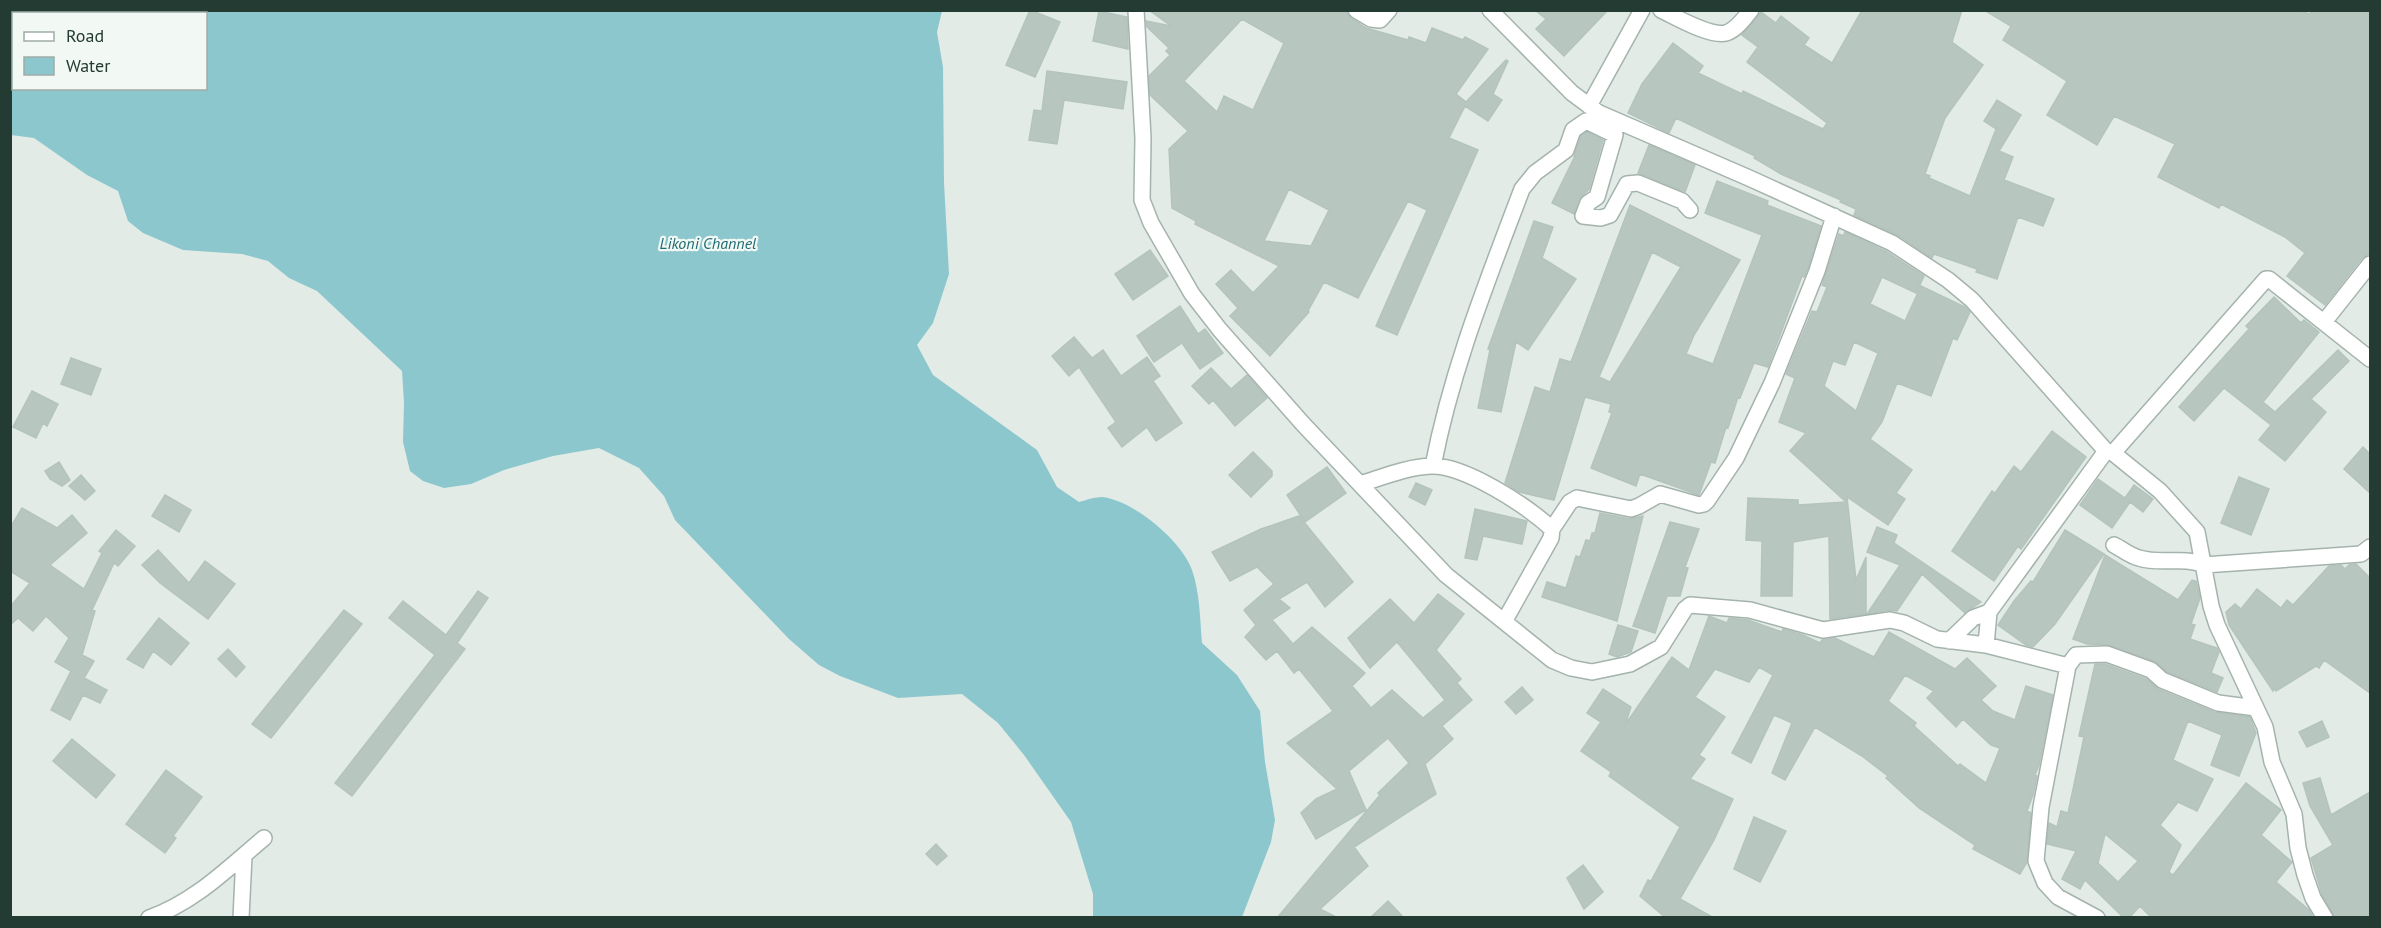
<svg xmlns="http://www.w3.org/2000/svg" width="2381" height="928" font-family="'PT Sans',sans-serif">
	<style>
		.water { fill: #8cc7ce; fill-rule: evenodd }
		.building { fill: #b7c6bf; stroke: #b4c4bd; stroke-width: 1.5; fill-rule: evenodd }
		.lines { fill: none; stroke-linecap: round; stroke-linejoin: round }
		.street-casing { stroke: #a5b3ad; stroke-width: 18 }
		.street { stroke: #fff; stroke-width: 15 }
		.labels { text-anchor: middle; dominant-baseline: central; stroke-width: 4.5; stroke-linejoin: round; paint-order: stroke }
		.water-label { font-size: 16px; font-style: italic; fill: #206a74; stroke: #f2f8f4 }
	</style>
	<rect width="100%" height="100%" fill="#e2ebe6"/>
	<path class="water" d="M10 11H942L937 32 943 67 944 183 949 274 933 323 917 345 933 375 1037 450 1057 487 1079 502C1086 500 1095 497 1102 497 1133 500 1182 541 1192 570 1200 593 1200 620 1202 643L1237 675 1260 711 1265 762 1275 820 1271 842 1242 917H1093V894L1071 822 1024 755 998 723 962 694 898 698 840 676 819 665 789 639 675 520 664 496 639 468 599 448 553 456 504 470 471 484 444 488 423 481 410 471 403 442 404 403 402 371 317 291 289 278 268 261 242 254 183 250 143 233 128 221 118 191 87 175 34 138 11 135ZM14 14H206V88H14Z"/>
	<path class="building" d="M1030 10 1060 22 1035 77 1006 65Z
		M1149 10H1346L1351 18 1366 28 1408 40 1409 37 1426 43 1432 28 1463 40 1465 37 1488 49 1456 94 1466 102 1506 60 1508 61 1493 94 1502 100 1488 121 1465 106 1449 138 1478 150 1397 335 1376 326 1427 210 1408 201 1358 298 1324 282 1308 311 1309 312 1270 356 1230 316 1238 308 1216 284 1231 270 1253 293 1279 266 1195 224 1196 221 1172 208 1169 149 1188 131 1150 95 1149 76 1170 55 1166 51 1169 48 1147 27 1146 21 1171 26ZM1242 19 1284 43 1253 110 1224 96 1217 112 1184 81ZM1289 189 1329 210 1311 246 1264 241Z
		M1535 10H1608L1564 56 1536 29 1546 19Z
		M1862 10H1962L1952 42 1983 65 1945 118 1925 174 1930 176 1929 178 1970 196 1996 129 1984 121 1997 100 2021 115 1999 151 2013 157 2004 180 2054 199 2043 226 2018 217 1997 279 1976 272 1977 269 1934 254 1932 258 1896 234 1854 215 1856 209 1840 202 1841 200 1781 174 1754 158 1755 156 1676 118 1669 133 1628 113 1642 84 1673 43 1703 66 1698 73 1742 94 1743 91 1823 129 1827 123 1747 62 1758 47 1742 35 1761 12 1776 23 1781 16 1809 38 1804 45 1832 63Z
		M1984 10H2297L2310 14 2311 10H2370V253L2362 258 2325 305 2287 276 2305 253 2285 237 2221 204 2219 208 2158 177 2175 144 2114 116 2097 145 2047 115 2067 81 2003 40 2011 26Z
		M1099 11 1127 17 1128 49 1093 41Z
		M1047 71 1127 82 1123 109 1064 100 1057 144 1029 140 1034 110 1042 111Z
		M1587 132 1603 140 1589 189 1579 199 1574 214 1552 203 1575 156H1574L1581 136Z
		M1649 145 1695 165 1685 192 1638 173Z
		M1717 181 1768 201 1767 205 1821 226 1808 268 1804 277 1802 276 1768 367 1754 363 1740 398 1738 397 1728 428 1726 427 1715 463 1711 462 1699 495 1640 474 1636 486 1591 468 1612 413 1609 412 1611 404 1585 397 1554 500 1519 492 1505 483 1535 387 1550 392 1560 359 1571 362 1630 205 1740 260 1694 335 1686 354 1713 364 1762 235 1705 213ZM1652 252 1681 267 1610 382 1599 377Z
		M1534 221 1553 227 1542 258 1576 279 1528 350 1516 342 1501 412 1478 408 1490 350 1488 349Z
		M1845 232 1887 252 1924 276 1916 293 1882 277 1870 304 1905 321 1921 286 1965 307 1970 312 1957 340 1953 338 1931 396 1897 383 1882 422 1870 439 1912 470 1896 493 1905 499 1888 525 1847 497 1856 580 1866 557V614L1830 619 1829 536 1793 542 1792 596H1761L1762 541 1746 540 1748 498 1798 500V505L1846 502 1790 451 1806 433 1779 422 1795 378 1786 374 1812 311 1817 312 1827 287 1822 285 1839 234 1843 236ZM1854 342 1878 353 1856 411 1824 386 1833 361 1845 365Z
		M1150 250 1168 276 1133 300 1115 274Z
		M2274 297 2301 323 2304 320 2319 332 2263 402 2275 412 2338 350 2349 361 2311 399 2326 412 2285 461 2259 440 2271 425 2224 388 2194 421 2179 407 2249 329 2246 326Z
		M1180 306 1198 334 1205 329 1223 353 1200 369 1182 343 1154 362 1137 336Z
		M1074 337 1092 358 1103 350 1121 376 1147 357 1160 376 1153 381 1182 423 1156 441 1147 427 1122 447 1108 428 1116 422 1079 367 1069 376 1052 356Z
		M71 358 101 369 91 395 61 384Z
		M1211 368 1231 389 1247 375 1267 398 1235 426 1213 400 1209 404 1192 386Z
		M32 391 58 404 47 426 43 423 36 438 13 427Z
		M2052 431 2086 457 2021 549 2018 546 1994 581 1952 551 1992 491 1995 493 2014 466 2021 472Z
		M2363 447 2370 454V493L2344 469Z
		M1253 452 1272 471V476L1251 497 1229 475Z
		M59 462 70 480 62 486 50 479 45 471Z
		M1327 467 1346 493 1305 522 1287 495Z
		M81 475 95 491 85 500 69 486Z
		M2239 477 2269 489 2251 535 2221 523Z
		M2098 479 2125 498 2134 485 2153 499 2143 512 2130 502 2112 528 2080 505Z
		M1416 483 1432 490 1425 505 1409 497Z
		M165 495 191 510 179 532 152 516Z
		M22 508 57 528 72 515 87 533 50 565 84 589 102 553 99 551 116 530 135 546 118 566 114 563 92 610 95 611 82 655 94 661 84 678 107 690 100 703 83 695 70 720 51 710 71 671 55 662 69 638 46 616 33 631 18 618 10 625V607L30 583 10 571V528Z
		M1475 509 1527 521 1522 544 1483 536 1477 560 1465 558Z
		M1600 513 1630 519 1643 516 1617 621 1542 597 1547 582 1566 588 1576 556 1580 557 1586 540 1590 541 1592 533H1595Z
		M1299 516 1353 582 1325 607 1307 582 1279 599 1290 608 1272 620 1293 644 1312 627 1365 673 1352 686 1371 708 1392 690 1423 718 1445 700 1397 642 1370 668 1348 638 1390 599 1414 623 1438 594 1464 614 1436 650 1461 679 1457 683 1472 700 1442 726 1453 739 1425 764 1436 794 1354 847 1368 866 1320 909 1338 918H1277L1380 795 1378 793 1409 763 1388 738 1349 771 1366 810 1316 839 1301 813 1316 799 1337 789 1287 743 1333 711 1299 669 1294 673 1277 651 1266 660 1245 637 1256 625 1244 610 1274 584 1257 567 1230 581 1212 552 1261 529Z
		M1670 522 1699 529 1685 567 1688 568 1680 596H1667L1655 633 1633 626Z
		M1877 527 1897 535 1894 543 1981 602 1965 613 1922 574 1897 611 1889 610 1867 614 1900 565 1867 552Z
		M2065 530 2104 554 2055 624 2033 647 2026 645 1998 625 2014 601 2031 581 2033 582Z
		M158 550 189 583 205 561 235 584 208 619 160 583 142 565Z
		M2105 555 2178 600 2192 580 2196 581 2200 598 2191 624 2195 625 2190 639 2217 648 2219 652 2211 673 2223 678 2217 692 2167 672 2154 661 2110 645 2087 644 2073 639Z
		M2356 564 2370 578V693L2324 660 2319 668 2316 666 2276 691 2274 688 2273 691 2229 625 2226 612 2235 604 2241 609 2257 589 2281 608 2287 600 2293 605 2329 566 2341 565 2345 569 2349 565Z
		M478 591 488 598 457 643 465 649 352 796 335 783 435 655 389 618 403 601 446 635Z
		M344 610 362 624 271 738 252 724Z
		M1709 616 1727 623 1729 618 1748 620 1782 632 1783 629 1803 635 1820 643 1822 640 1835 638 1874 657 1889 632 1955 669 1967 658 1996 686 1981 700 1993 711 2015 720 2026 686 2053 695 2039 765 2035 775 2037 776 2033 795 2027 811 2031 813 2027 862 2020 874 1973 849 1975 845 1919 808 1886 778 1888 776 1862 756 1815 727 1785 780 1772 773 1792 723 1774 715 1751 763 1732 753 1773 675 1759 667 1749 682 1715 669 1695 697 1725 717 1699 755 1705 759 1690 779 1733 799 1714 840 1680 899 1714 918H1666L1640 896 1648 880 1651 881 1680 827 1609 776 1611 772 1581 751 1601 722 1587 713 1603 689 1631 707 1625 725 1672 657 1689 670ZM1905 675 1934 691 1927 698 1956 727 1963 719 1991 745 2000 748 1986 783 1960 764 1958 766 1914 726 1916 723 1888 701Z
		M159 618 189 643 171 665 153 651 143 668 127 659Z
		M1618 625 1638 631 1631 652 1617 657 1609 654Z
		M228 649 245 667 236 677 218 659Z
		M2095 664H2105L2146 679 2158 689 2214 712 2250 717 2256 733 2239 776 2211 765 2222 735 2188 721 2173 760 2213 779 2197 811 2178 802 2160 825 2181 845 2169 872 2173 875 2246 783 2281 810 2261 835 2292 862 2276 882 2309 910 2313 918H2152L2140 906 2129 918H2124L2085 880 2080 889 2062 879 2076 851 2047 844 2049 823 2057 827 2061 811 2068 813 2084 737 2079 736ZM2105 834 2138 861 2118 882 2098 863Z
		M1522 687 1533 700 1516 714 1505 702Z
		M2322 721 2329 737 2307 747 2299 732Z
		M72 739 115 775 96 798 53 761Z
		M166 770 202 797 173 836 176 838 165 853 126 824Z
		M2320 778 2331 815 2370 792V918H2335L2322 894 2311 858 2333 845 2310 806 2303 783Z
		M1754 817 1786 831 1760 882 1734 869Z
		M936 844 947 856 937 865 926 854Z
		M1583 865 1603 892 1584 909 1567 878Z
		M1388 901 1404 918H1370Z"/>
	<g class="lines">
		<g class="street-casing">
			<path id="street" d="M1136 10 1143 138 1142 200 1151 223 1192 294 1220 330 1303 424 1446 575 1552 660 1571 668 1592 672 1630 664 1661 647 1685 609 1690 605 1750 610 1823 630 1890 620 1904 623 1937 639 1986 645 2068 666 2076 655 2107 654 2151 670 2162 680 2218 703 2256 708
				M1356 10 1371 19 1380 20 1389 10
				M1490 10 1572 93 1599 113 1749 178 1892 243 1948 280 1972 300 2106 451 1989 612 1986 645
				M1661 10C1676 17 1710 37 1726 33 1736 30 1744 19 1751 10
				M1589 106 1642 10
				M1612 125 1615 135 1597 197 1588 203 1583 216 1601 218 1610 215 1627 184 1638 183 1682 201 1690 210
				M2324 322 2370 264
				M2106 451 2113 453 2160 491 2197 532 2211 606 2217 625 2265 727 2272 762 2294 814 2298 848 2305 875 2313 898 2325 918
				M2113 453 2266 279H2269L2370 359
				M1433 466C1452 368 1487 282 1522 189L1535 173 1566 150 1573 130 1586 121 1615 135
				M1360 484C1383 477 1407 467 1431 466 1465 465 1527 506 1552 529L1551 538 1505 620
				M1552 529 1570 502 1577 498 1631 509 1639 506 1660 494 1699 505 1704 504 1707 501 1736 458 1772 383 1817 271 1834 216
				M2114 545C2122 549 2130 556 2139 558 2161 565 2183 556 2204 565L2361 554 2370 547
				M1949 641 1973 618 1989 612
				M2068 666 2041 807 2036 861 2045 883 2058 897 2097 918
				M149 918C195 902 228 868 264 838
				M241 918 244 856"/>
		</g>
		<use href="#street" class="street"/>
	</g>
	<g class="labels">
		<g class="water-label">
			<text x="708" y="243">Likoni Channel</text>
		</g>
	</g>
	<rect width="2381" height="928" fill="none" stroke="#233b33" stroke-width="24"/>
	<rect x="12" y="12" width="195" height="78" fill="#f2f8f4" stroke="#9faca7" stroke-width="1.5"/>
	<rect x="24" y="32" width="30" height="9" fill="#ffffff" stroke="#9faca7" stroke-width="1.5"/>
	<text x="66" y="42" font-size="18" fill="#233b33">Road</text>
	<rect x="24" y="57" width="30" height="18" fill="#8cc7ce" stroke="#9faca7" stroke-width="1.5"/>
	<text x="66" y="72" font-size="18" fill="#233b33">Water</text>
</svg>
